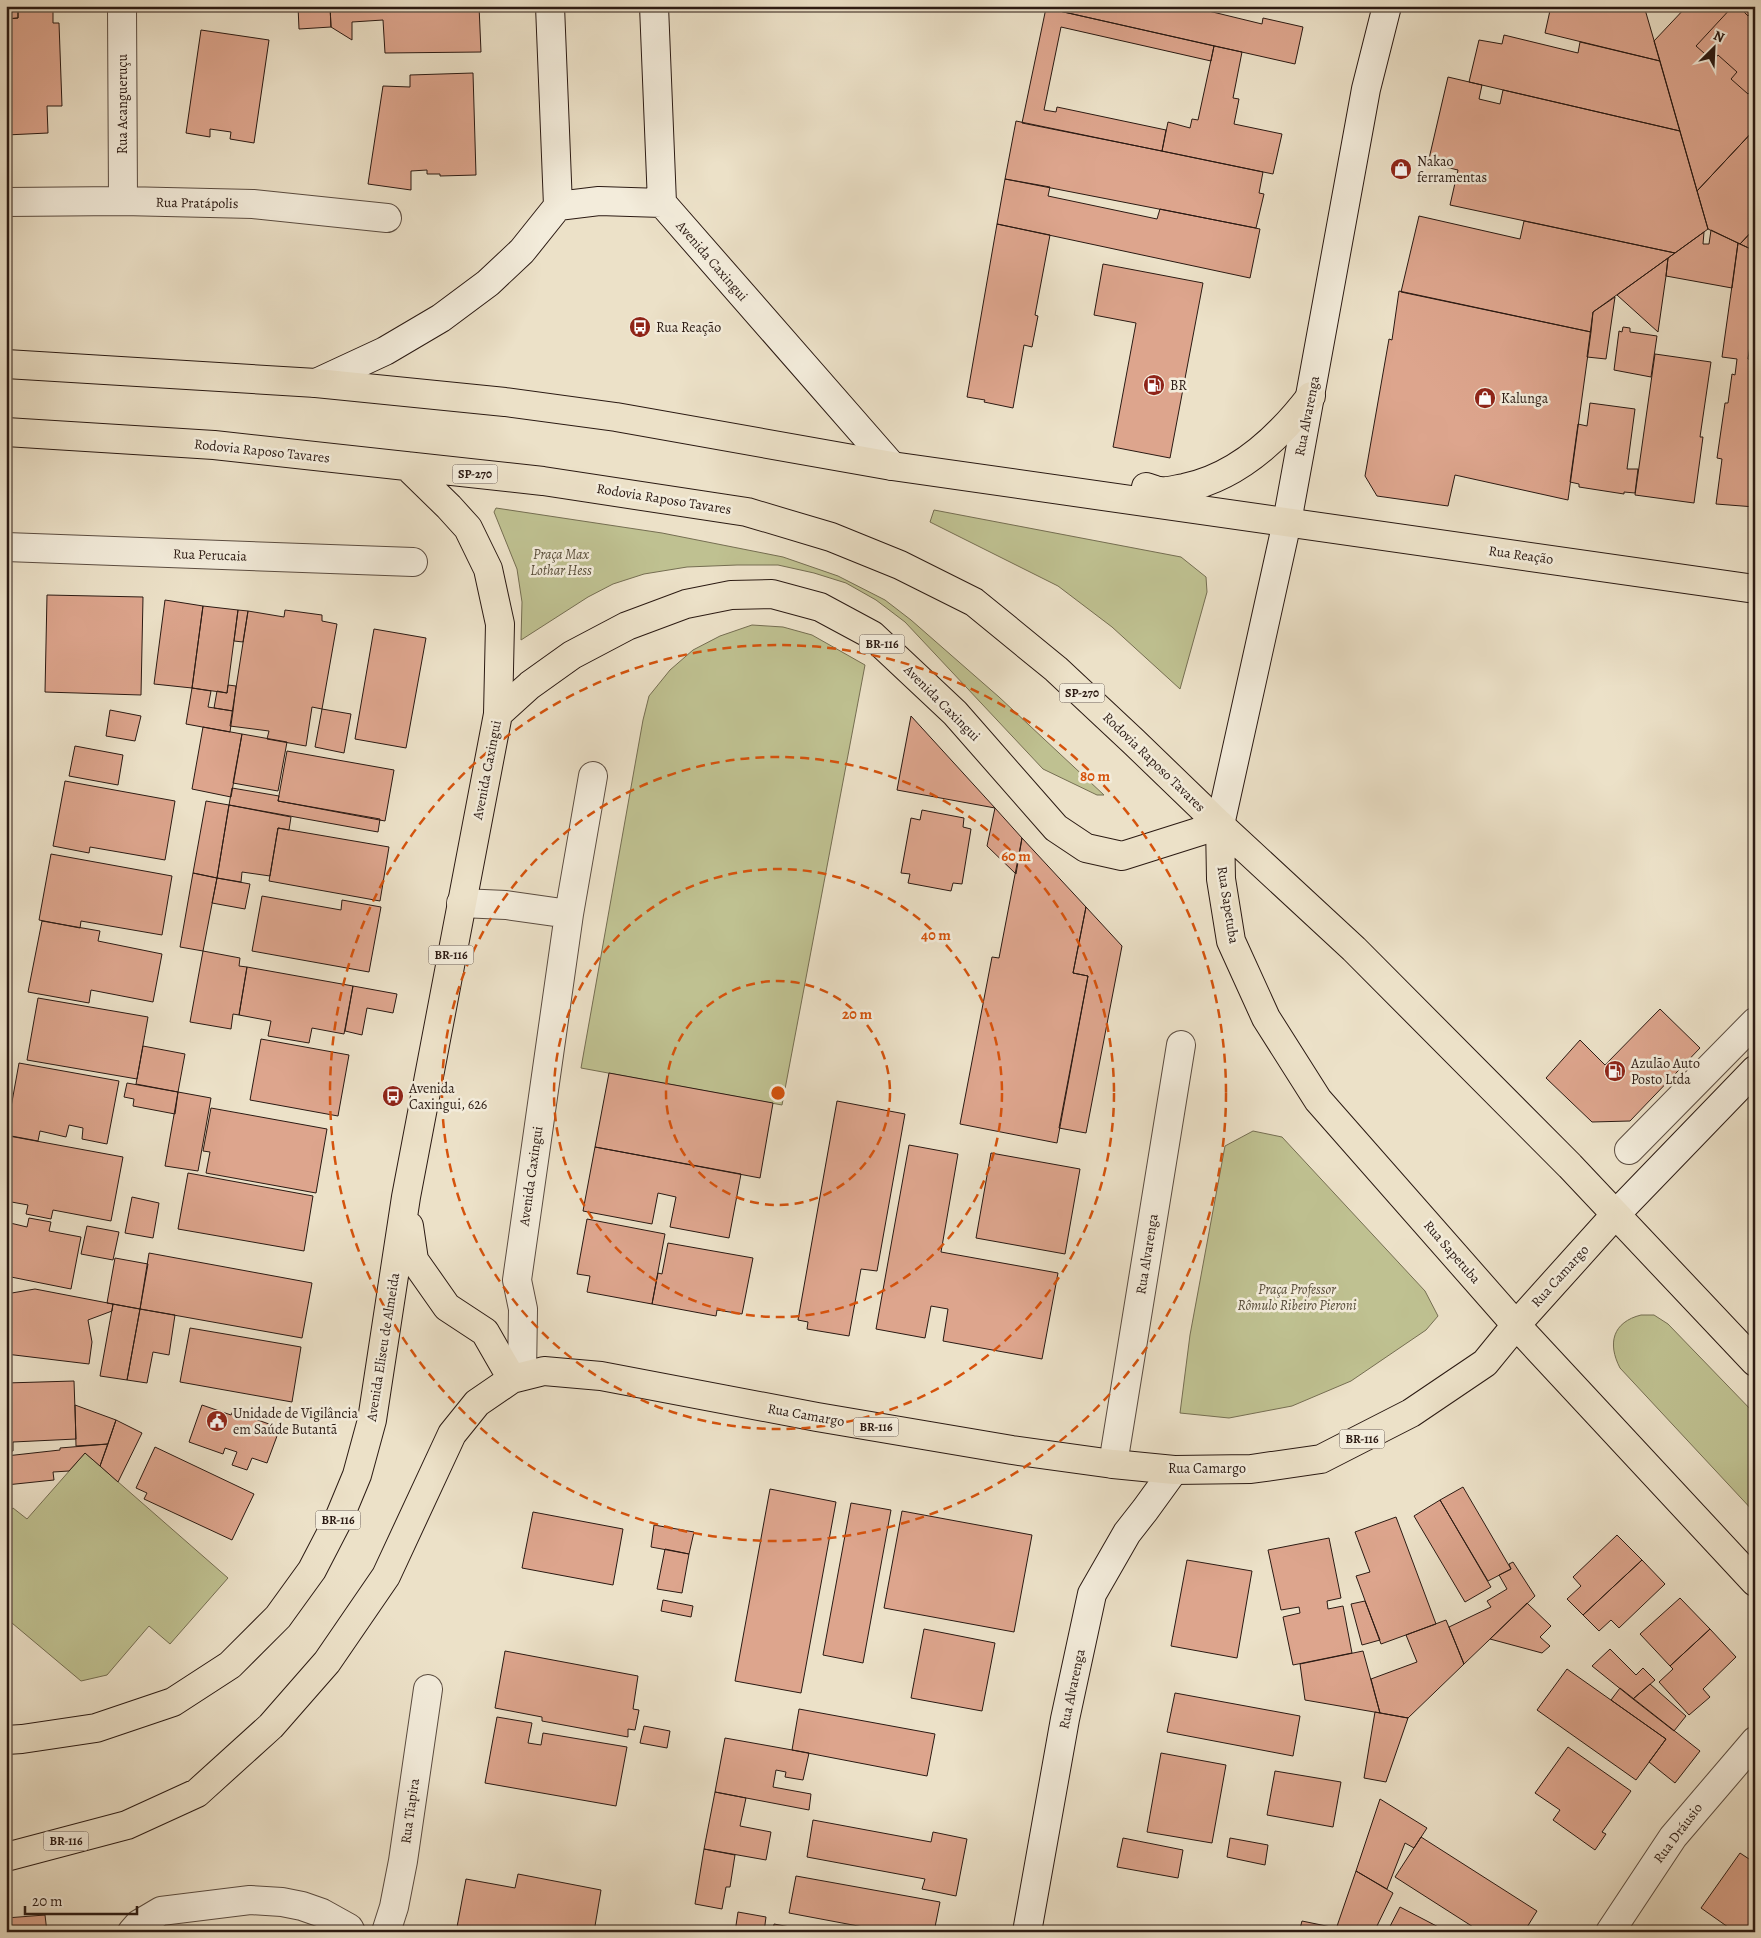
<svg xmlns="http://www.w3.org/2000/svg" width="1761" height="1938" font-family="Alegreya,serif">
	<style>
		.green { fill: #bfc191; stroke: #756e52 }
		.building { fill: #dda58d; stroke: #2b1a13 }
		.lines { fill: none; stroke-linecap: round; stroke-linejoin: round }
		.street-casing { stroke: #5b4c40; stroke-width: 30 }
		.secondary-casing { stroke: #2b1a13; stroke-width: 30 }
		.primary-casing { stroke: #2b1a13; stroke-width: 30 }
		.highway-casing { stroke: #2b1a13; stroke-width: 30 }
		.street { stroke: #f3ecdb; stroke-width: 28 }
		.secondary { stroke: #f3ecdb; stroke-width: 28 }
		.primary { stroke: #ece1c8; stroke-width: 28 }
		.highway { stroke: #ece1c8; stroke-width: 28 }
		.ring { fill: none; stroke: #d5530d; stroke-width: 2.5; stroke-dasharray: 9 6 }
		.labels { text-anchor: middle; dominant-baseline: central; stroke-width: 5; stroke-linejoin: round; paint-order: stroke }
		.shield { fill: #f3ecdb; stroke: #67594f; stroke-width: 1 }
		.shield-label { font-size: 12px; font-weight: bold; fill: #2b1a13 }
		.street-label { font-size: 14px; fill: #2b1a13; stroke: #f3ecdb }
		.poi-label { font-size: 14px; fill: #2b1a13; stroke: #f3ecdb; text-anchor: start }
		.park-label { font-size: 14px; font-style: italic; fill: #574c39; stroke: #f3ecdb }
		.centre { fill: #d5530d; stroke: #f3ecdb; stroke-width: 2.5 }
		.ring-label { font-size: 15px; text-anchor: middle; font-weight: bold; fill: #d5530d; stroke: #f3ecdb; stroke-width: 5; stroke-linejoin: round; paint-order: stroke }
	</style>
	<rect width="100%" height="100%" fill="#ece1c8"/>
	<filter id="stains"><feTurbulence type="fractalNoise" baseFrequency=".004" numOctaves="4"/><feColorMatrix values="0 0 0 0 .2 0 0 0 0 .09 0 0 0 0 .02 0 0 0 .5 -.17"/></filter>
	<radialGradient id="worn" r=".72"><stop offset=".6" stop-color="#630" stop-opacity="0"/><stop offset="1" stop-color="#630" stop-opacity=".3"/></radialGradient>
	<path class="green" d="M496 508 662 533 783 557 838 576 885 600 911 620 999 697 1104 795H1097L1043 769 905 622 876 600 846 583 814 573 778 565H737L687 567 644 574 613 584 588 597 521 640 522 602 517 569 494 512Z
		M934 510 1181 557 1206 577 1207 592 1180 689 1112 627 1058 586 930 522Z
		M752 625 783 627 812 635 865 665 782 1105 581 1068 643 720 649 696 670 670 693 650 720 636Z
		M1253 1131 1282 1137 1425 1291 1438 1316 1426 1330 1351 1381 1292 1406 1229 1418 1180 1413 1190 1335 1225 1146Z
		M1641 1315H1654L1668 1324 1755 1414V1513L1620 1368C1607 1343 1613 1322 1641 1315Z
		M85 1453 228 1578 170 1644 149 1626 107 1675 81 1681 6 1618V1516L13 1508 27 1519Z"/>
	<path class="building" d="M298 6H330L331 27 299 29Z
		M330 6H479L481 52 385 53 383 20 352 22V40L331 27Z
		M1037 6H1188L1262 24 1263 18 1303 27 1295 64Z
		M1551 6H1644L1660 61 1545 33Z
		M1687 6H1755V129L1697 191 1654 41Z
		M1733 6H1738L1748 16 1755 8V87L1748 94 1731 79 1737 72 1718 55 1713 61 1696 46Z
		M53 7V23H59L62 106H47L48 133 6 135V19L18 18V8Z
		M6 8H18V18L6 19Z
		M1046 8 1214 46 1211 61 1061 27 1044 110 1056 112 1057 107 1166 130 1162 151 1022 123Z
		M201 30 269 40 254 143 230 139 231 132 210 129V137L186 133Z
		M1504 35 1578 53 1580 42 1660 61 1680 131 1469 82 1479 40 1502 44Z
		M1214 46 1242 52 1233 98 1239 99 1234 124 1282 134 1273 174 1162 151 1168 122 1190 128 1192 119 1198 120Z
		M473 73 476 175 440 176V174H427V170L411 171V190L368 184 383 86 410 87V75Z
		M1448 77 1482 85 1479 99 1500 104 1503 90 1680 131 1708 229 1675 253 1450 205 1458 170 1428 163Z
		M1016 121 1263 172 1259 193 1264 194 1256 228 1005 179Z
		M1755 129V228L1740 244 1708 229 1697 191Z
		M1005 179 1050 187 1048 196 1157 219 1160 209 1260 229 1250 278 997 224Z
		M1419 216 1520 239 1524 221 1675 253 1593 312 1591 332 1401 292Z
		M997 224 1050 235 1035 315 1038 316 1032 347 1024 345 1013 408 984 402 985 400 967 397Z
		M1755 228V251L1740 244Z
		M1711 230 1738 243 1732 288 1666 276 1668 258 1704 232 1703 244H1709Z
		M1738 243 1755 251V312L1748 359 1755 360V507L1716 504 1722 459 1717 458 1725 403H1728L1732 374 1735 375 1737 359 1722 357Z
		M1668 258 1666 276 1658 332 1617 295Z
		M1103 264 1203 283 1170 458 1113 447 1136 323 1094 315Z
		M1399 291 1591 332 1568 500 1455 475 1448 506 1377 496 1365 476 1389 339 1392 340Z
		M1615 297 1606 359 1587 357 1593 312Z
		M1623 327 1630 328V332L1657 336 1651 377 1614 370 1619 331 1622 332Z
		M1655 354 1711 362 1700 437H1703L1694 503 1635 495Z
		M1590 403 1635 409 1627 469H1638L1635 493 1624 492V494L1579 487V484L1570 482 1578 424 1587 426Z
		M47 595 143 597 141 695 45 692Z
		M165 600 203 606 192 688 154 684Z
		M203 606 238 610 227 693 192 688Z
		M238 610 248 611 243 642 234 641Z
		M285 610 322 615V621L337 624 322 709 312 707 306 746 267 739 269 731 230 726 248 611 284 617Z
		M374 629 426 638 406 748 355 739Z
		M228 685 236 686 233 711 214 708 217 691 227 693Z
		M192 688 211 691 208 707 233 711 230 732 186 724Z
		M322 709 351 714 344 753 315 747Z
		M110 710 141 716 135 741 106 736Z
		M911 716 995 808 897 790Z
		M203 727 242 734 231 797 192 789Z
		M242 734 287 742 278 791 233 783Z
		M75 746 123 755 118 785 69 776Z
		M287 751 394 770 385 821 278 801Z
		M65 781 175 801 165 860 90 847 89 853 53 846Z
		M232 788 279 796 278 801 380 819 378 832 229 805Z
		M206 801 229 805 217 878 193 873Z
		M229 805 291 817 289 830 278 828 270 876 242 872 241 882 217 878Z
		M995 808 1022 838 1016 874 987 846Z
		M922 810 964 818 963 827 971 829 962 884 953 883 951 891 908 883 910 874 901 873 911 818 920 820Z
		M278 828 389 847 380 901 269 881Z
		M1022 838 1086 907 1073 973 1088 976 1057 1143 960 1124 992 957 999 958Z
		M51 854 172 876 162 935 81 921 80 928 39 920Z
		M193 873 217 878 203 951 180 947Z
		M217 878 250 884 245 909 212 903Z
		M262 896 341 910 342 900 381 907 369 972 252 951Z
		M1086 907 1122 946 1086 1133 1059 1128 1088 976 1073 973Z
		M42 921 100 931 98 941 162 954 153 1002 91 990 89 1003 28 992Z
		M203 951 240 958 239 966 247 967 239 1015 233 1014 231 1029 190 1022Z
		M247 967 353 986 344 1034 312 1028 309 1043 268 1036 271 1021 239 1015Z
		M353 986 397 994 393 1013 367 1008 362 1035 345 1031Z
		M38 998 148 1017 137 1079 27 1060Z
		M1660 1009 1700 1048 1630 1121 1592 1122 1546 1078 1580 1040 1605 1065Z
		M261 1039 349 1055 338 1116 250 1100Z
		M143 1046 185 1054 178 1092 136 1084Z
		M19 1063 119 1081 107 1144 82 1139 83 1128 69 1125 66 1137 40 1131 38 1141 6 1135Z
		M609 1073 773 1103 760 1178 595 1147Z
		M127 1083 178 1092 175 1114 133 1106 134 1099 124 1097Z
		M178 1092 211 1098 198 1171 165 1166Z
		M837 1101 905 1114 877 1271 861 1269 849 1336 807 1329 808 1322 798 1320Z
		M211 1108 327 1129 316 1193 206 1173 210 1152 203 1151Z
		M9 1136 123 1157 111 1221 53 1210 51 1219 26 1214 28 1205 6 1201V1151Z
		M909 1145 958 1154 941 1252 1058 1273 1042 1359 943 1341 948 1309 931 1306 925 1338 876 1329Z
		M595 1147 741 1174 729 1238 670 1227 676 1197 658 1193 652 1224 583 1211Z
		M991 1153 1080 1169 1065 1254 976 1238Z
		M188 1173 313 1196 304 1251 178 1229Z
		M132 1197 159 1203 153 1238 125 1233Z
		M29 1218 51 1222 49 1231 81 1237 71 1289 6 1276V1222L27 1227Z
		M587 1219 665 1234 652 1304 587 1292 590 1276 577 1274Z
		M87 1226 119 1232 113 1260 81 1254Z
		M668 1243 753 1258 742 1314 717 1310 716 1316 652 1304 658 1273 662 1274Z
		M149 1253 312 1283 302 1338 140 1309Z
		M115 1258 148 1264 140 1309 107 1303Z
		M35 1289 113 1304 112 1311 88 1320 92 1342 89 1364 6 1354V1294Z
		M113 1304 140 1309 127 1380 100 1376Z
		M140 1309 175 1315 169 1355 153 1352 147 1383 127 1380Z
		M190 1328 301 1347 292 1402 180 1382Z
		M74 1381 76 1439 13 1442V1451L6 1452V1383Z
		M75 1405 116 1420 108 1444 76 1446Z
		M202 1405 231 1415 233 1411 280 1428 267 1463 252 1458 247 1470 232 1465 237 1452 225 1448 223 1454 189 1442Z
		M116 1420 142 1433 118 1482 100 1466Z
		M108 1444 100 1466 85 1453 69 1471 53 1472 54 1480 6 1485V1456L60 1450V1448Z
		M155 1447 254 1494 232 1540 144 1499 147 1493 136 1488Z
		M1463 1487 1511 1569 1488 1581 1440 1500Z
		M770 1489 836 1502 801 1693 735 1681Z
		M1440 1500 1491 1587 1465 1602 1414 1516Z
		M851 1503 891 1510 863 1663 823 1655Z
		M902 1511 1032 1535 1014 1632 884 1608Z
		M533 1512 623 1529 613 1585 522 1568Z
		M1396 1517 1436 1624 1381 1644 1356 1576 1370 1572 1355 1532Z
		M654 1525 694 1532 689 1554 651 1547Z
		M1617 1535 1642 1560 1583 1615 1567 1599 1581 1586 1573 1577Z
		M1329 1538 1341 1598 1327 1601 1328 1609 1343 1606 1352 1653 1293 1665 1283 1617 1300 1613 1299 1607 1281 1610 1268 1550Z
		M665 1549 689 1554 682 1593 657 1589Z
		M1187 1560 1252 1571 1237 1658 1171 1646Z
		M1642 1560 1665 1584 1619 1628 1611 1620 1599 1631 1583 1615Z
		M1513 1562 1535 1596 1464 1664 1449 1627 1491 1607 1487 1601 1507 1589 1499 1575 1511 1569 1509 1564Z
		M1680 1598 1710 1629 1670 1666 1640 1634Z
		M663 1600 693 1606 691 1617 661 1611Z
		M1365 1601 1380 1640 1362 1645 1351 1604Z
		M1527 1603 1551 1626 1540 1637 1550 1646 1542 1653 1490 1639Z
		M1446 1620 1464 1664 1408 1718 1380 1713 1371 1679 1417 1662 1406 1635Z
		M924 1629 995 1643 982 1711 911 1698Z
		M1710 1629 1736 1657 1703 1689 1710 1697 1689 1715 1659 1682 1673 1669 1670 1666Z
		M1610 1649 1636 1675 1643 1668 1655 1680 1633 1699 1592 1666Z
		M505 1651 638 1676 633 1709 639 1710 635 1730 628 1729V1737L542 1721V1717L495 1708Z
		M1363 1651 1380 1713 1305 1700 1300 1664Z
		M1567 1669 1666 1739 1636 1780 1537 1710Z
		M1650 1684 1686 1716 1674 1731 1633 1699Z
		M1620 1688 1700 1751 1675 1783 1649 1762 1666 1739 1611 1700Z
		M1175 1693 1300 1716 1293 1756 1167 1732Z
		M799 1709 935 1734 927 1776 792 1750Z
		M1375 1712 1408 1718 1386 1782 1364 1778Z
		M497 1717 532 1723 528 1743 541 1745 543 1733 627 1747 616 1806 485 1783Z
		M644 1726 670 1731 667 1748 640 1743Z
		M725 1738 809 1753 803 1780 785 1777 786 1772 776 1770 773 1787 811 1794 809 1810 715 1792Z
		M1568 1747 1631 1791 1602 1832 1606 1834 1595 1850 1553 1820 1560 1810 1535 1793Z
		M1161 1753 1226 1765 1212 1843 1147 1832Z
		M1275 1771 1341 1782 1333 1827 1267 1815Z
		M715 1792 746 1798 740 1826 771 1832 766 1860 704 1849Z
		M1380 1799 1427 1828 1414 1848 1405 1843 1387 1889 1356 1871Z
		M813 1820 931 1842 933 1832 967 1839 956 1896 922 1889 925 1879 807 1857Z
		M1421 1837 1537 1911 1524 1932H1481L1395 1877Z
		M1123 1838 1183 1850 1178 1878 1117 1867Z
		M1230 1838 1268 1845 1265 1865 1227 1857Z
		M704 1849 735 1855 730 1887H726L722 1909 695 1904Z
		M1740 1853 1755 1863V1928L1752 1932H1735L1701 1908Z
		M1356 1871 1393 1893 1374 1932H1335Z
		M518 1874 601 1890 594 1932H486L457 1927 466 1879 515 1888Z
		M796 1876 940 1902 934 1932H890L789 1913Z
		M1400 1907 1448 1932H1387Z
		M738 1912 766 1917 764 1932H735Z
		M45 1915 47 1932H6V1918Z
		M1302 1921 1336 1928 1335 1932H1299Z
		M774 1924 817 1932H773Z"/>
	<g class="lines">
		<g class="street-casing">
			<path id="street" d="M122 6 123 201
				M6 202 123 201 253 204 387 218
				M6 547 413 562
				M461 903 506 905 569 914
				M1629 1150 1755 1022
				M522 1375 523 1309 517 1280 569 914 593 776
				M1113 1464 1181 1045
				M132 1932 139 1924 161 1911 250 1900 282 1902 302 1906 322 1913 349 1928 351 1932
				M386 1932 394 1907 403 1861 428 1689
				M1610 1932 1673 1837 1755 1741"/>
		</g>
		<g class="secondary-casing">
			<path id="secondary" d="M654 6 662 203 892 466
				M558 206 599 201 662 203
				M316 383 385 351 441 318 488 283 522 251 558 206 550 6
				M1220 825 1287 522 1366 89 1387 6
				M1615 1215 1755 1070
				M1027 1932 1065 1719 1092 1594 1127 1533 1145 1510 1174 1470"/>
		</g>
		<g class="primary-casing">
			<path id="primary" d="M409 1226 414 1260 447 1307 485 1332 512 1379
				M6 1740 22 1739 96 1728 173 1702 230 1665 278 1617 312 1570 340 1516 357 1475 372 1420 406 1197 498 714 530 685 572 655 627 626 686 604 731 595 772 594 820 607 872 635 955 713 1056 828 1086 848 1122 856 1220 825
				M6 1857 127 1825 197 1793 271 1726 327 1662 386 1576 452 1434 477 1403 512 1379 544 1371 601 1376 817 1417 1012 1450 1113 1464 1174 1470 1251 1469 1321 1459 1411 1413 1485 1363 1516 1325 1615 1215"/>
		</g>
		<g class="highway-casing">
			<path id="highway" d="M6 364 316 383 505 402 616 417 892 466 1755 589
				M6 432 214 445 543 481 747 512 831 537 900 565 974 602 1056 669 1134 742 1220 825 1354 949 1570 1166 1755 1362
				M407 466 449 507 468 528 488 569 500 624 498 714
				M1146 487C1151 488 1156 491 1161 491 1168 492 1177 489 1184 488 1238 477 1279 438 1311 396
				M1220 825 1221 879 1231 941 1266 1018 1318 1100 1516 1325 1755 1582"/>
		</g>
		<use href="#street" class="street"/>
		<use href="#secondary" class="secondary"/>
		<use href="#primary" class="primary"/>
		<use href="#highway" class="highway"/>
	</g>
	<g class="ring">
		<circle cx="778" cy="1093" r="112"/>
		<circle cx="778" cy="1093" r="224"/>
		<circle cx="778" cy="1093" r="336"/>
		<circle cx="778" cy="1093" r="448"/>
	</g>
	<defs>
		<g id="shop-disc" transform="scale(1.125)"><circle r="9.5" fill="#8f2418" stroke="#f3ecdb"/><path d="M-5-2.5h2.3a2.7 3.5 0 0 1 5.4 0H5L5.5 6h-11ZM-1.5-2.5h3a1.5 2.3 0 0 0-3 0Z" fill="#fff"/></g>
		<g id="bus-disc" transform="scale(1.125)"><circle r="9.5" fill="#8f2418" stroke="#f3ecdb"/><path d="M-5-6H5V4H4V6H2V4H-2V6H-4V4H-5ZM-3.5-4V0h7V-4ZM-3.5 1.2v1.5H-2V1.2ZM2 1.2v1.5H3.5V1.2Z" fill="#fff"/></g>
		<g id="fuel-disc" transform="scale(1.125)"><circle r="9.5" fill="#8f2418" stroke="#f3ecdb"/><path d="M-5.5-6h7V0h2V4h1.3V-2.5L3-4.5l.8-.8L6-3V5H2.5V1h-1V6h-7ZM-4.2-4.7v3.2H.2V-4.7Z" fill="#fff"/></g>
		<g id="civic-disc" transform="scale(1.125)"><circle r="9.5" fill="#8f2418" stroke="#f3ecdb"/><path d="M-.6-6.5H3V-4.5H.6V-3L4-1V1h2V6H-6V1h2V-1L-.6-3ZM-1.2 2.5V6h2.4V2.5Z" fill="#fff"/></g>
	</defs>
	<g fill-rule="evenodd">
		<use href="#shop-disc" x="1401" y="169"/>
		<use href="#bus-disc" x="640" y="327"/>
		<use href="#fuel-disc" x="1154" y="385"/>
		<use href="#shop-disc" x="1485" y="398"/>
		<use href="#fuel-disc" x="1615" y="1071"/>
		<use href="#bus-disc" x="393" y="1096"/>
		<use href="#civic-disc" x="217" y="1421"/>
	</g>
	<g class="labels">
		<g class="shield">
			<rect x="452.5" y="464.5" width="45" height="19" rx="4"/>
			<rect x="859.5" y="634.5" width="45" height="19" rx="4"/>
			<rect x="1059.5" y="683.5" width="45" height="19" rx="4"/>
			<rect x="428.5" y="945.5" width="45" height="19" rx="4"/>
			<rect x="853.5" y="1417.5" width="45" height="19" rx="4"/>
			<rect x="1339.5" y="1429.5" width="45" height="19" rx="4"/>
			<rect x="315.5" y="1510.5" width="45" height="19" rx="4"/>
			<rect x="43.5" y="1831.5" width="45" height="19" rx="4"/>
		</g>
		<g class="shield-label">
			<text x="475" y="474">SP-270</text>
			<text x="882" y="644">BR-116</text>
			<text x="1082" y="693">SP-270</text>
			<text x="451" y="955">BR-116</text>
			<text x="876" y="1427">BR-116</text>
			<text x="1362" y="1439">BR-116</text>
			<text x="338" y="1520">BR-116</text>
			<text x="66" y="1841">BR-116</text>
		</g>
		<g class="street-label">
			<text transform="translate(122 104) rotate(-90)">Rua Acangueruçu</text>
			<text transform="translate(197 203) rotate(1)">Rua Pratápolis</text>
			<text transform="translate(712 261) rotate(49)">Avenida Caxingui</text>
			<text transform="translate(1307 416) rotate(-79)">Rua Alvarenga</text>
			<text transform="translate(262 451) rotate(6)">Rodovia Raposo Tavares</text>
			<text transform="translate(664 499) rotate(9)">Rodovia Raposo Tavares</text>
			<text transform="translate(210 555) rotate(2)">Rua Perucaia</text>
			<text transform="translate(1521 555) rotate(8)">Rua Reação</text>
			<text transform="translate(942 703) rotate(45)">Avenida Caxingui</text>
			<text transform="translate(1154 762) rotate(44)">Rodovia Raposo Tavares</text>
			<text transform="translate(487 770) rotate(-79)">Avenida Caxingui</text>
			<text transform="translate(1228 905) rotate(81)">Rua Sapetuba</text>
			<text transform="translate(531 1176) rotate(-82)">Avenida Caxingui</text>
			<text transform="translate(1452 1252) rotate(49)">Rua Sapetuba</text>
			<text transform="translate(1147 1254) rotate(-81)">Rua Alvarenga</text>
			<text transform="translate(1560 1276) rotate(-48)">Rua Camargo</text>
			<text transform="translate(383 1347) rotate(-81)">Avenida Eliseu de Almeida</text>
			<text transform="translate(806 1415) rotate(10)">Rua Camargo</text>
			<text x="1207" y="1468">Rua Camargo</text>
			<text transform="translate(1072 1689) rotate(-78)">Rua Alvarenga</text>
			<text transform="translate(410 1811) rotate(-82)">Rua Tiapira</text>
			<text transform="translate(1678 1833) rotate(-53)">Rua Dráusio</text>
		</g>
		<g class="poi-label">
			<text x="1417" y="161">Nakao<tspan x="1417" dy="16">ferramentas</tspan></text>
			<text x="656" y="327">Rua Reação</text>
			<text x="1170" y="385">BR</text>
			<text x="1501" y="398">Kalunga</text>
			<text x="1631" y="1063">Azulão Auto<tspan x="1631" dy="16">Posto Ltda</tspan></text>
			<text x="409" y="1088">Avenida<tspan x="409" dy="16">Caxingui, 626</tspan></text>
			<text x="233" y="1413">Unidade de Vigilância<tspan x="233" dy="16">em Saúde Butantã</tspan></text>
		</g>
		<g class="park-label">
			<text x="561" y="554">Praça Max<tspan x="561" dy="16">Lothar Hess</tspan></text>
			<text x="1297" y="1289">Praça Professor<tspan x="1297" dy="16">Rômulo Ribeiro Pieroni</tspan></text>
		</g>
	</g>
	<circle cx="778" cy="1093" r="8" class="centre"/>
	<g class="ring-label">
		<text x="1095" y="781">80 m</text>
		<text x="1016" y="861">60 m</text>
		<text x="936" y="940">40 m</text>
		<text x="857" y="1019">20 m</text>
	</g>
	<rect width="1761" height="1938" fill="none" stroke="#ece1c8" stroke-width="25"/>
	<rect x="8" y="8" width="1746" height="1923" fill="none" stroke="#2b1a13" stroke-width="2.5"/>
	<rect x="12" y="12" width="1736" height="1913" fill="none" stroke="#2b1a13"/>
	<g transform="translate(1714 48) rotate(24)" stroke="#f3ecdb" stroke-width="4" paint-order="stroke">
	<path d="M0-4L9 19L0 12L-9 19Z" fill="#2b1a13"/>
	<text y="-8" font-size="14" font-weight="bold" text-anchor="middle" fill="#2b1a13">N</text>
	</g>
	<path d="M25 1906v8h112v-8" fill="none" stroke="#2b1a13" stroke-width="2.5"/>
	<text x="32" y="1906" font-size="15" fill="#2b1a13" stroke="#f3ecdb" stroke-width="4" paint-order="stroke">20 m</text>
	<rect width="100%" height="100%" filter="url(#stains)"/>
	<rect width="100%" height="100%" fill="url(#worn)"/>
</svg>
